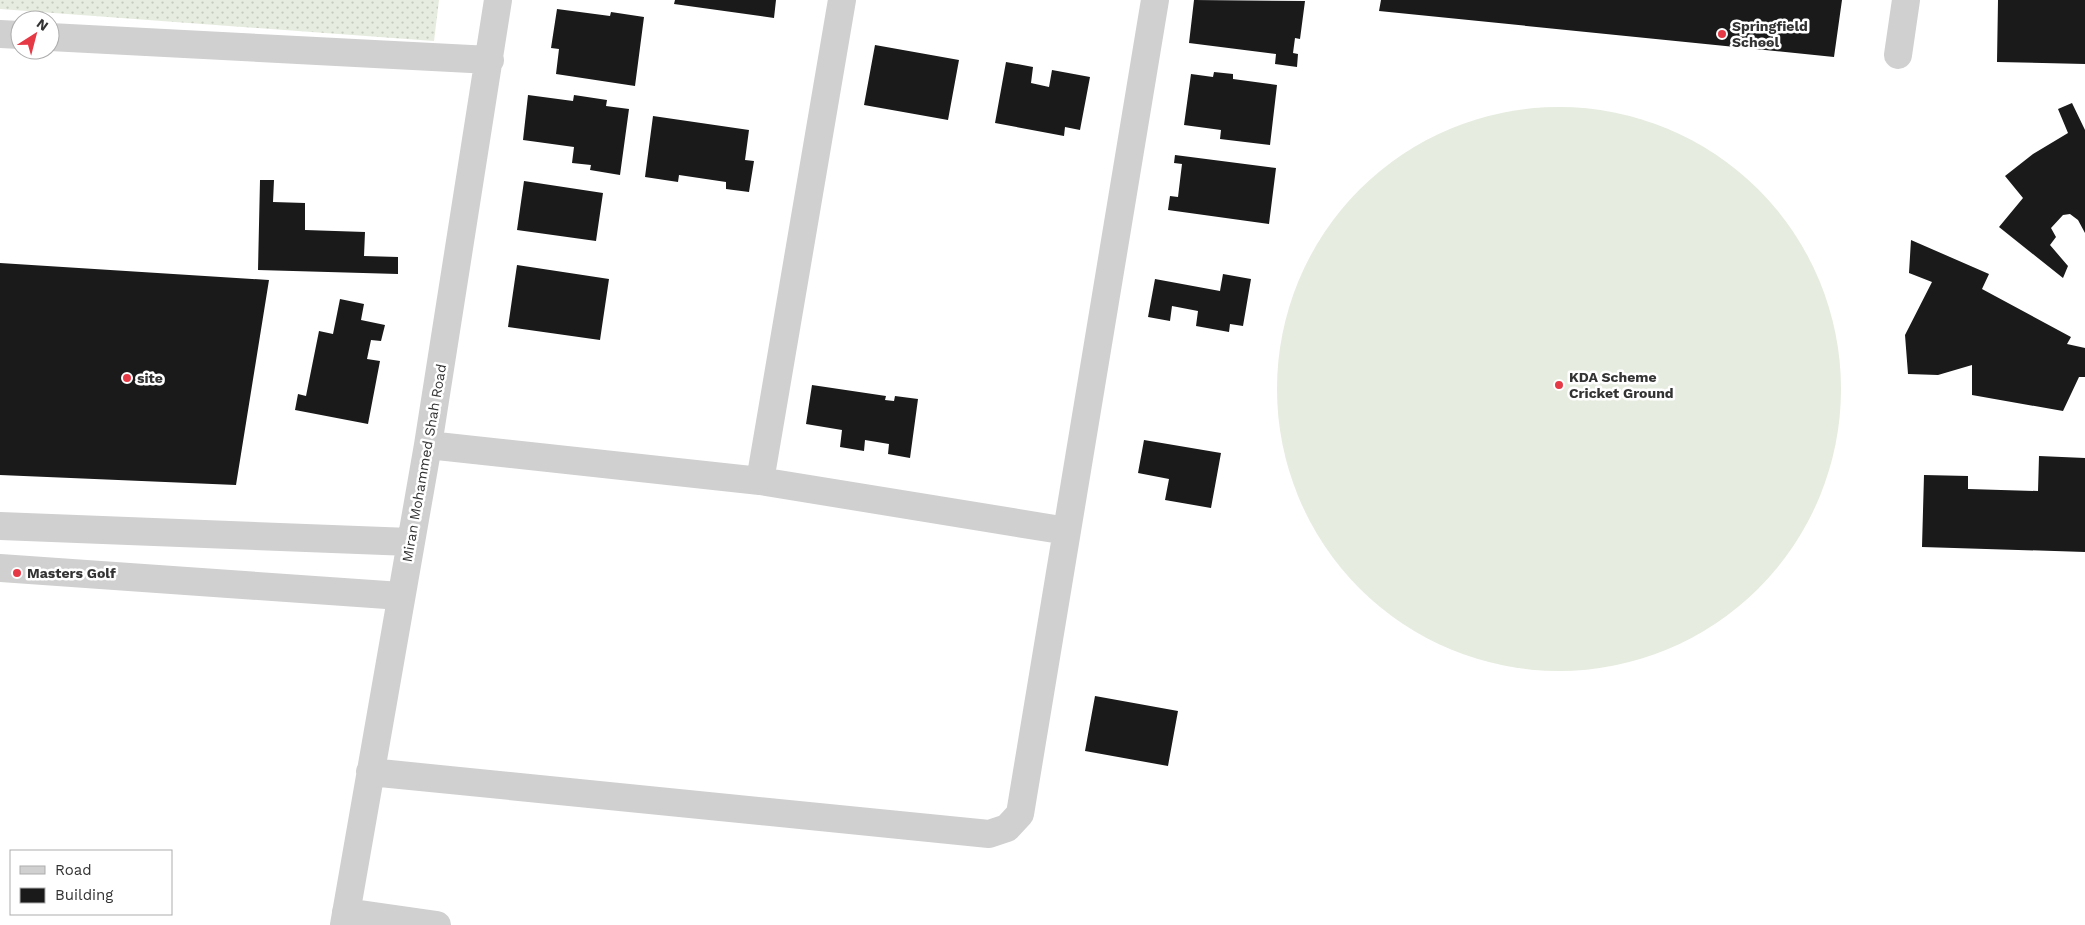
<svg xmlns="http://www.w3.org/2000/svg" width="2085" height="925" font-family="'Work Sans',sans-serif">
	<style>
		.grass { fill: url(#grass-dots) }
		.pitch { fill: #e6ecdf }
		.building { fill: #1a1a1a }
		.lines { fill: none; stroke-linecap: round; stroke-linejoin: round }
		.minor { stroke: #d0d0d0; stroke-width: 28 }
		.poi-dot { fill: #e63946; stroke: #fff; stroke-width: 2 }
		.labels { text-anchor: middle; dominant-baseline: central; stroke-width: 5; stroke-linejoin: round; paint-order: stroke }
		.poi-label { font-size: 14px; font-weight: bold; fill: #333; stroke: #fff; text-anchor: start }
		.street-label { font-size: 14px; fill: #333; stroke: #fff }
	</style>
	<defs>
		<pattern id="grass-dots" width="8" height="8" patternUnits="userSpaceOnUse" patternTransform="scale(1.25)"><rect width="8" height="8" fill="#e6ecdf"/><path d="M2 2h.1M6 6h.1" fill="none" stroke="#c6cbc0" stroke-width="1.8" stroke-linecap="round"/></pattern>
	</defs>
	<rect width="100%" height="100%" fill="#fff"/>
	<path class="grass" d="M0 0H439L434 41 0 9Z"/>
	<path class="pitch" d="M1277 389a282 282 0 1 1 564 0a282 282 0 1 1-564 0Z"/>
	<path class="building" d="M675 0H776L774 18 674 4Z
		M1194 0 1305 1 1300 39 1295 38 1293 53 1298 54 1297 67 1275 64 1276 54 1189 43Z
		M1381 0H1842L1834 57 1379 11Z
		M1998 0H2085V64L1997 62Z
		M557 9 610 16 611 12 644 17 635 86 556 74 559 49 551 48Z
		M875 45 959 60 948 120 864 105Z
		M1006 62 1033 67 1031 83 1049 87 1052 70 1090 77 1080 130 1065 127 1064 136 995 123Z
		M1214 72 1233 74V79L1277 85 1270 145 1220 139 1221 130 1184 125 1191 74 1213 77Z
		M528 95 573 101 574 95 607 100 606 106 629 109 620 175 590 170 591 165 572 163 574 147 523 140Z
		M2072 103 2085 130V233L2078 220 2070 214 2063 215 2051 228 2056 237 2050 245 2068 266 2063 278 1999 227 2023 198 2005 176 2033 154 2068 133 2058 109Z
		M653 116 749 130 745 160 754 161 749 192 726 189V182L679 175 678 182 645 177Z
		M1175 155 1276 168 1269 224 1168 210 1170 196 1178 197 1182 164 1174 163Z
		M260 180H274L273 202 305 203V230L365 232 364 256 398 257V274L258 270Z
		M524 181 603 193 596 241 517 230Z
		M1911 240 1989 274 1982 289 2071 337 2067 344 2085 348V377H2079L2063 411 1972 395V365L1938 375 1908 374 1905 335 1932 282 1909 273Z
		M0 263 269 280 236 485 0 475Z
		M517 265 609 279 600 340 508 327Z
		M1223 274 1251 279 1243 326 1230 324 1229 332 1196 326 1198 311 1172 306 1170 321 1148 317 1155 279 1220 291Z
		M340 299 364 304 361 320 385 325 381 341 371 340 367 359 380 361 368 424 295 410 298 394 306 396 319 331 333 334Z
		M812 385 886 396 885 400 894 401 895 396 918 399 910 458 888 454 889 444 865 440 864 451 840 447 842 430 806 424Z
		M1144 440 1221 453 1211 508 1165 500 1169 479 1138 473Z
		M2039 456 2085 458V552L1922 547 1924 475 1968 476V489L2038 491Z
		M1095 696 1178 711 1168 766 1085 751Z"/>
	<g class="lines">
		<path class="minor" d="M0 34 20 35
			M50 37 490 60
			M1898 55 1906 0
			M428 445 760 481 1067 531
			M760 481 842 0
			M0 526 410 542
			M0 568 401 596
			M370 772 989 834 1007 828 1020 814 1155 0
			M346 912 437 925
			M344 925 428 445 498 0"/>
	</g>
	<g class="poi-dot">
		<circle cx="1722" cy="34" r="5"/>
		<circle cx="127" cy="378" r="5"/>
		<circle cx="1559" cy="385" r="5"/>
		<circle cx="17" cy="573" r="5"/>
	</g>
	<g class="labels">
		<g class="poi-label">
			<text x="1732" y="26">Springfield<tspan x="1732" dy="16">School</tspan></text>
			<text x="1569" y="377">KDA Scheme<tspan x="1569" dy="16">Cricket Ground</tspan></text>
			<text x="137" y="378">site</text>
			<text x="27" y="573">Masters Golf</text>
		</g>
		<g class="street-label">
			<text transform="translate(424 463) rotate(-80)">Miran Mohammed Shah Road</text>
		</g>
	</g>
	<rect x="10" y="850" width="162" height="65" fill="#ffffff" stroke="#adadad"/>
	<rect x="20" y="866" width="25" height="8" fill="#d0d0d0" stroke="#adadad"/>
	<text x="55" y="875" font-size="15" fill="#333333">Road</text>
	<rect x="20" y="888" width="25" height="15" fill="#1a1a1a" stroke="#adadad"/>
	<text x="55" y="900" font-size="15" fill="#333333">Building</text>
	<g transform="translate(35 35) rotate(36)"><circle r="24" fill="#ffffff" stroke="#adadad"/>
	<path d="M0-4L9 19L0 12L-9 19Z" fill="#e63946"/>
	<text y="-8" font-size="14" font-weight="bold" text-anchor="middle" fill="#333333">N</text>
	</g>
</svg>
